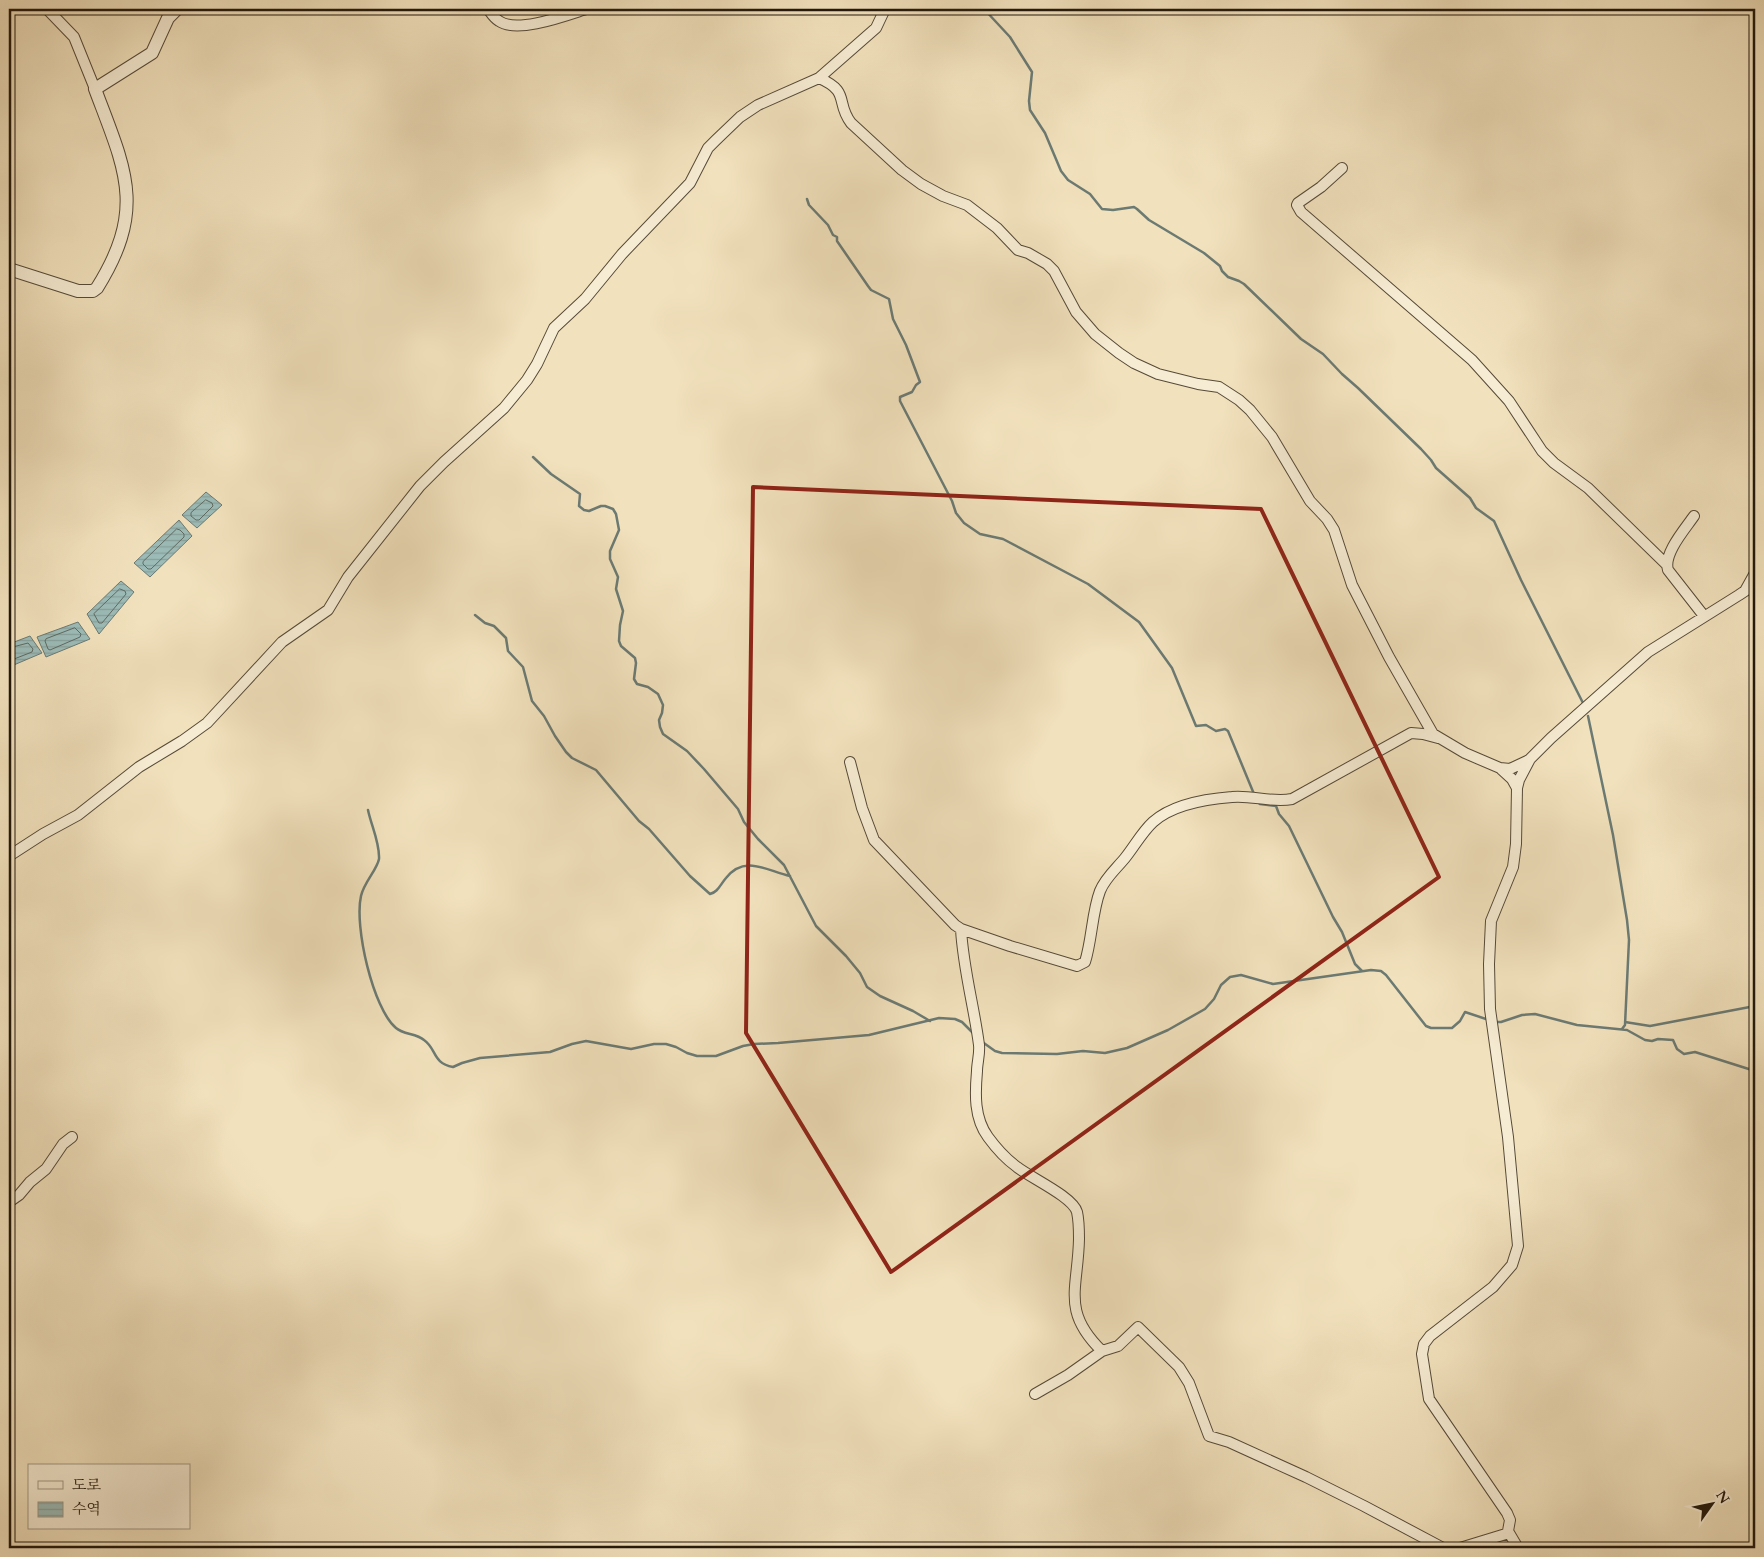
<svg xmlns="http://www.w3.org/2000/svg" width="1764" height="1557" font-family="Cardo,'Noto Serif KR',serif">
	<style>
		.water { fill: url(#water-rules); stroke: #6b7a73 }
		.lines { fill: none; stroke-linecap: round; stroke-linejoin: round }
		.shore { stroke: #5f6a62; stroke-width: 1 }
		.stream { stroke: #6b7a73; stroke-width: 2.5 }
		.minor-casing { stroke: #564a38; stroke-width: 12 }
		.tertiary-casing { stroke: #564a38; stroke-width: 14 }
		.minor { stroke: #f6ecd3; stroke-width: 10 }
		.tertiary { stroke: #f6ecd3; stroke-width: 12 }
		.marked { fill: none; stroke: #8f2418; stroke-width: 4; stroke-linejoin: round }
	</style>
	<defs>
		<pattern id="water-rules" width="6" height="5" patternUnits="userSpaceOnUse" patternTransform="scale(1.25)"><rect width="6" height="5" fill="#9cbcb8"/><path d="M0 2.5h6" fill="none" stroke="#86a19d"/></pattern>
	</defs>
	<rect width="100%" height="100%" fill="#f1e1bc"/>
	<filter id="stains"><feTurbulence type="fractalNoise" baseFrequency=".004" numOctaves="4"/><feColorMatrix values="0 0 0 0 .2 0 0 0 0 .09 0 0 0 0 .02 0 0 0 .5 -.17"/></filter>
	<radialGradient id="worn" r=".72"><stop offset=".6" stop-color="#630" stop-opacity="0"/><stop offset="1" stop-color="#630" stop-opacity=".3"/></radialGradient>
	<path class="water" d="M206 492 222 505 197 528 182 515Z
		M179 520 192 536 150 577 134 563Z
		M121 581 134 592 99 634 87 614Z
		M78 622 90 639 46 657 37 637Z
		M30 636 42 653 9 667V644Z"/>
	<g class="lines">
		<path class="shore" d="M206 500 212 503 213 506 199 520H196L191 516V513Z
			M177 529 180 530 184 534V537L151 569H148L143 564V562Z
			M120 589 125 591 126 594 102 623H99L94 614Z
			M75 628 81 634 80 637 50 650 48 649 45 641 46 639Z
			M9 648 28 643 33 649 32 652 9 661"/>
		<path class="stream" d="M984 9 1010 37 1032 72 1029 101 1030 110 1045 133 1061 171 1068 180 1090 194 1102 209 1113 210 1134 207 1137 209 1149 220 1204 253 1220 266 1222 271 1228 277 1239 281 1244 284 1301 339 1323 354 1342 374 1358 388 1421 449 1431 460 1436 468 1470 498 1476 508 1494 521 1521 580 1584 705
			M807 199 809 205 828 225 833 235 837 237V241L868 286 871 290 889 299 893 319 906 345 920 382 916 385 912 392 900 397V401L952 501 956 513 964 523 980 534 1003 539 1088 584 1139 622 1172 668 1196 726 1206 725 1216 731 1225 729 1228 731 1254 794
			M533 457 551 474 580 494 579 506 584 510 589 511 601 506H605L613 509 616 514 619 530 610 551V559L618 577 616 589 623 611 620 625 619 641 621 646 635 658 636 663 634 679 637 684 648 687 658 694 663 705 662 713 659 720 660 727 663 734 687 751 704 769 738 809 744 822 758 839 784 865 816 926 846 956 860 973 867 987 880 996 913 1011 930 1021
			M475 615 485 623 494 626 506 638 508 651 523 667 532 701 544 716 555 736 566 752 572 758 596 770 639 821 649 829 690 876 710 894C718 892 720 885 726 878 745 854 767 871 790 876
			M1588 716 1613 835 1627 920 1629 940 1625 1025 1622 1029
			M1258 802 1260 804 1276 806 1279 814 1289 826 1333 917 1342 932 1355 964 1362 971
			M368 810C371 825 380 843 379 859 377 870 364 882 361 896 354 926 373 1009 396 1028 404 1035 416 1033 424 1040 437 1049 432 1063 453 1067L462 1063 480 1058 550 1052 572 1044 586 1041 631 1049 654 1044H666L676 1047 687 1053 697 1056H716L743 1046 754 1044 778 1043 869 1035 939 1018 955 1019 962 1022 974 1034
			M1495 1022H1501L1522 1015 1535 1014 1577 1025 1627 1030 1645 1040 1652 1041 1658 1039 1673 1040 1677 1049 1684 1054 1695 1052 1755 1071
			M1625 1022 1650 1026 1755 1006
			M981 1041 995 1051 1002 1053 1057 1054 1083 1051 1105 1053 1127 1048 1168 1030 1205 1009 1214 999 1221 985 1230 977 1241 975 1273 984 1371 970 1381 971 1386 975 1426 1026 1431 1028H1452L1460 1021 1465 1012 1489 1020"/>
		<g class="minor-casing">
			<path id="minor" d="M47 9 74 37 95 89
				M488 9C491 13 494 18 499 21 517 34 567 15 586 9
				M819 78C851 92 835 102 851 123L902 170 921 184 943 196 967 205 997 228 1018 250 1028 253 1047 264 1054 271 1076 312 1095 334 1119 353 1134 363 1158 374 1198 384 1219 387 1239 400 1250 410 1272 437 1310 501 1327 519 1334 530 1352 585 1389 657 1433 734 1465 753 1500 768 1512 779 1517 788
				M1342 168 1321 187 1298 203 1297 205 1301 212 1472 360 1509 401 1542 451 1554 463 1588 488 1666 564
				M1694 516C1685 529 1663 554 1668 570L1704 616
				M850 762 862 808 874 840 955 925 961 929 1010 946 1077 966 1085 962C1092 940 1092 912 1100 891 1105 878 1116 869 1125 858 1134 847 1142 832 1153 822 1173 804 1206 799 1232 797 1252 795 1272 803 1292 799L1411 733 1423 734 1438 738
				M1500 768 1510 769 1529 760
				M9 856 43 834 78 815 139 767 182 741 207 723 282 642 328 610 348 577 420 486 444 462 504 408 527 380 537 364 554 328 585 299 622 254 690 183 708 148 716 140 740 117 758 105 819 78 876 28 885 9
				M961 929C963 968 974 1006 979 1045 980 1054 977 1063 977 1071 975 1094 974 1118 988 1137 996 1148 1006 1159 1017 1167 1031 1178 1073 1197 1077 1212 1079 1221 1079 1230 1079 1239 1078 1289 1061 1311 1102 1351
				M9 1202 19 1195 30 1182 46 1169 63 1144 72 1137
				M1035 1394 1068 1375 1102 1351 1118 1346 1138 1327 1179 1367 1189 1383 1209 1436 1229 1442 1306 1477 1364 1506 1443 1548
				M1460 1548 1509 1533
				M1518 1548 1508 1531 1510 1520 1507 1513 1429 1399 1422 1354 1424 1344 1430 1336 1493 1287 1512 1265 1518 1246 1508 1137 1490 1009 1489 964 1491 921 1513 867 1516 844 1517 788 1519 780 1530 759 1551 738 1648 652 1739 595 1745 591 1755 573"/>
		</g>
		<g class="tertiary-casing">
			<path id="tertiary" d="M9 269 78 291H93L97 288C147 208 125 169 95 89L152 53 168 18 177 9"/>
		</g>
		<use href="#minor" class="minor"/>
		<use href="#tertiary" class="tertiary"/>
	</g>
	<path class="marked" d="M753 487 1261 509 1439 877 891 1272 746 1033Z"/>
	<rect width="1764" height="1557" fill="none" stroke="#f1e1bc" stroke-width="30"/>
	<rect x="10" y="10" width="1744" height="1537" fill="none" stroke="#22180c" stroke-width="2.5"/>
	<rect x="15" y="15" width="1734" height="1527" fill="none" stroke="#22180c"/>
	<rect x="28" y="1464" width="162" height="65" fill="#f6ecd3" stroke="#a19783"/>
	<rect x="38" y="1481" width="25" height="8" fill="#f6ecd3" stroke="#a19783"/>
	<text x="72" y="1490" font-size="15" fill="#22180c">도로</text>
	<rect x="38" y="1502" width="25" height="15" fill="url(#water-rules)" stroke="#a19783"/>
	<text x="72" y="1514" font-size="15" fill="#22180c">수역</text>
	<g transform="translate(1712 1504) rotate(57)" stroke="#f6ecd3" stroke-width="4" paint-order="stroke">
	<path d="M0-4L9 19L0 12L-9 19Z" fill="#22180c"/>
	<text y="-8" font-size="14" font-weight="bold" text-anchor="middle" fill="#22180c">N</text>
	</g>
	<rect width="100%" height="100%" filter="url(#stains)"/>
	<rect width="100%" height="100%" fill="url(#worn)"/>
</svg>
